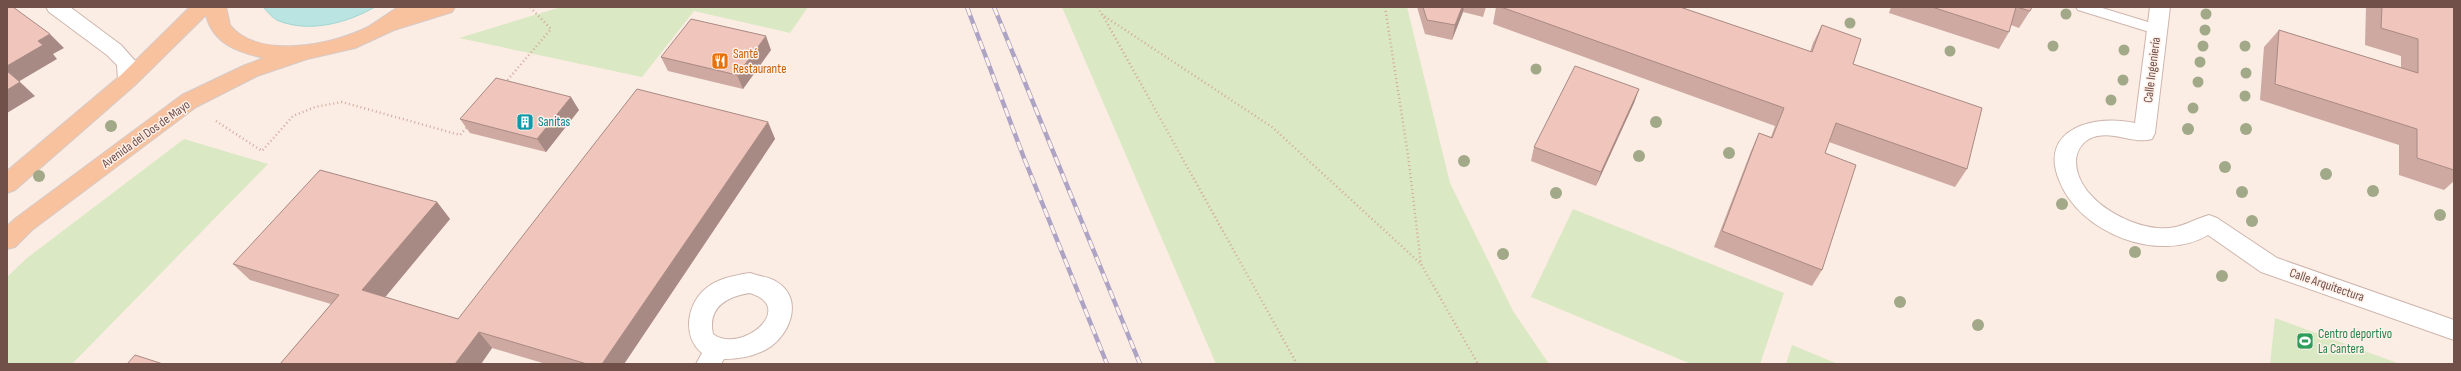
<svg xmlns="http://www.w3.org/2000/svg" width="2461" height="371" font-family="'Sofia Sans Condensed',sans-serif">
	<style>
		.green { fill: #dae8c3 }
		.water { fill: #b9e4e1; stroke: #9fd5d2 }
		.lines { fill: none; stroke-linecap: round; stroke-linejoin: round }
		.service-casing { stroke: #ceb5ad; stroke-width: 2 }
		.minor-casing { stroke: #ceb5ad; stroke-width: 2 }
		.primary-casing { stroke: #d5cac9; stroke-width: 2 }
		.path { stroke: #d4a89f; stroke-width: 2.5; stroke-dasharray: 1 3; stroke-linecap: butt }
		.service { fill: #fff; fill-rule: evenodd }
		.minor { fill: #fff; fill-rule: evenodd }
		.primary { fill: #f8c29e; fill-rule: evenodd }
		.rail-casing { stroke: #ada3c4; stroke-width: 4.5 }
		.rail { stroke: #fef1e9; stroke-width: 3; stroke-dasharray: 9; stroke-linecap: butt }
		.tree { fill: #a2a989 }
		.wall { fill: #cea9a2 }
		.shaded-wall { fill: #a88a84 }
		.building { fill: #f0c5bc; stroke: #a88a84 }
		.labels { text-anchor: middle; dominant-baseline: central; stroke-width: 3; stroke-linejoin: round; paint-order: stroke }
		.food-label { font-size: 13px; fill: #c56008; stroke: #fef1e9; text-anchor: start }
		.street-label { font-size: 13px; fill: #72504a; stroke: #fef1e9 }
		.culture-label { font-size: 13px; fill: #0d838f; stroke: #fef1e9; text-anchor: start }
		.leisure-label { font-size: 13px; fill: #27864d; stroke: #fef1e9; text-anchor: start }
	</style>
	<rect width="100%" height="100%" fill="#fbede3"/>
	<path class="green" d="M561 7H808L790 33 694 11 642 77 459 38Z
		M1062 7H1407L1450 183 1513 311 1549 364H1216Z
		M184 139 268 164 72 364H7V277L27 258Z
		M1573 209 1784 293 1760 364H1691L1531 297Z
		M2275 318 2400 364H2270Z
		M1792 345 1838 364H1786Z"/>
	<path class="water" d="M263 7H375C347 23 310 33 279 21 273 19 267 11 263 7Z"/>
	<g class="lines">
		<g class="service-casing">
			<path id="service" d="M2076 7H2099L2161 26 2163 29 2156 34 2078 10Z"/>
		</g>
		<g class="minor-casing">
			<path id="minor" d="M46 7H70L121 45 137 63 138 80 135 85 128 88 121 85 118 80 117 65 107 55 49 12Z
				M2150 7H2170L2155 133 2152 139C2132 145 2110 128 2089 139 2081 144 2076 152 2076 162 2077 198 2125 225 2157 228 2180 230 2189 221 2209 215L2217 218 2277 258 2454 320V340L2261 272 2208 235C2159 264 2079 233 2059 180 2038 128 2096 114 2135 123Z
				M750 273C758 276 769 277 777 282 806 300 788 340 763 351 750 357 737 359 724 359L721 364H696L702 353C681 336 687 301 709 286 720 278 736 275 750 273ZM750 293C798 308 740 355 713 334 707 307 728 296 750 293Z"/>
		</g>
		<g class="primary-casing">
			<path id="primary" d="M190 7H226L230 25C258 60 331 45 366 28 373 25 395 8 399 7 417 4 435 7 455 7L452 12 394 30 355 48 307 59 257 76 196 107 32 230 15 247 7 249V226L16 218 182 95 243 66 264 58C238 52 213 44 206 15L135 85 15 190 7 193V171L121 75Z"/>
		</g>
		<path class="path" d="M1098 7 1101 14 1272 127 1421 264
			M1385 7 1408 155 1421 264 1478 364
			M1102 14 1297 364
			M505 83 551 29 530 7
			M216 121 262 151 293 116 315 107 342 102 460 135 468 126"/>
		<use href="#service" class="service"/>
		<use href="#minor" class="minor"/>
		<use href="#primary" class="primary"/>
		<g class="rail-casing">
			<path id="rail" d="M967 7 1024 158 1107 364
				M994 7 1140 364"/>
		</g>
		<use href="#rail" class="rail"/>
	</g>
	<g class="tree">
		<circle cx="2066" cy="14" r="5.5"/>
		<circle cx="2206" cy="14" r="5.5"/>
		<circle cx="1850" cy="23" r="5.5"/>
		<circle cx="2205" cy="30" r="5.5"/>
		<circle cx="2053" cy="46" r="5.5"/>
		<circle cx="2203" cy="46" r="5.5"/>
		<circle cx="2245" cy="46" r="5.5"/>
		<circle cx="2124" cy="50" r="5.5"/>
		<circle cx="1950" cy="51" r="5.5"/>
		<circle cx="2200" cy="62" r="5.5"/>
		<circle cx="1536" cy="69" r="5.5"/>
		<circle cx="2246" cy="73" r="5.5"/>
		<circle cx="2123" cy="80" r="5.5"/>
		<circle cx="2198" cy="82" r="5.5"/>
		<circle cx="2245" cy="96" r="5.5"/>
		<circle cx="2111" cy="100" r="5.5"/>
		<circle cx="2193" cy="108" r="5.5"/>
		<circle cx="1656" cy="122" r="6"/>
		<circle cx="111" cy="126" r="6"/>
		<circle cx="2188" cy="129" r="6"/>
		<circle cx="2246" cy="129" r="6"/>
		<circle cx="1729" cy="153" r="6"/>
		<circle cx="1639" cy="156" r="6"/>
		<circle cx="1464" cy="161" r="6"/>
		<circle cx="2225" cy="167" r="6"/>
		<circle cx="2326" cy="174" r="6"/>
		<circle cx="39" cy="176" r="6"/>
		<circle cx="2373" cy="191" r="6"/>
		<circle cx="2242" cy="192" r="6"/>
		<circle cx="1556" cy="193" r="6"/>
		<circle cx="2062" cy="204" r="6"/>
		<circle cx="2440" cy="215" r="6"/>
		<circle cx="2252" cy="221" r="6"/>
		<circle cx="2135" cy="252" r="6"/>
		<circle cx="1503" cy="254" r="6"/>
		<circle cx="2222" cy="276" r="6"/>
		<circle cx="1900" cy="302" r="6"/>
		<circle cx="1978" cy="325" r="6"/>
	</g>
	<path class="wall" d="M1417 7H1486L1483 17 1463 12 1452 40 1425 34Z
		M1496 7H1680L1810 52 1813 43 1822 25 1853 64 1967 169 1955 187 1829 142 1825 153 1822 270 1812 286 1714 247 1751 151 1759 133 1771 137 1775 126 1493 24Z
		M1891 7H2032L2030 11 2019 28 2011 25 2009 32 1999 49 1889 13Z
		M2366 7H2454V181L2444 190 2399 175V145L2260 100 2264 47 2279 30 2401 68V56L2365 45Z
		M771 50 743 89 668 71 661 57Z
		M1639 89 1634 103 1596 186 1531 161 1534 147Z
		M579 110 546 152 470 133 460 119Z
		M768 122 775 139 624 364H546L492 348 481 364H280L331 304 250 280 233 264 437 202 450 219 385 297 458 319Z"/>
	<path class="shaded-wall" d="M1462 7H1464L1463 12 1452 40 1455 25Z
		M50 34 64 48 53 54 57 59 18 82 7 72V66L38 41Z
		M766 36 771 50 743 89 737 75Z
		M20 82 35 96 7 113V90Z
		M1639 89 1634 103 1596 186 1601 172Z
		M571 97 579 110 546 152 537 139Z
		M768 122 775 139 624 364H602Z
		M437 202 450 219 377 307 362 290Z
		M479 332 492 348 481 364H455Z"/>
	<path class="building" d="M7 7H13L50 34 38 41 43 45 7 66Z
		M1423 7H1462L1455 25 1427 20Z
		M1501 7H1680L1812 52 1822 25 1861 39 1853 64 1982 108 1967 169 1836 123 1825 153 1856 165 1822 270 1722 231 1759 133 1772 138 1784 108Z
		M1932 7H2016L2009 32Z
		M2017 7H2032L2030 11Z
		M2382 7H2454V170L2417 158V129L2275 84 2279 30 2418 73V39L2381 28Z
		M691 19 766 36 737 75 661 57Z
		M1575 66 1639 89 1601 172 1534 147Z
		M7 71 20 82 7 90Z
		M496 78 571 97 537 139 460 119Z
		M637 89 768 122 602 364H587L479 332 455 364H280L339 295 233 264 320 170 437 202 362 290 458 319Z
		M135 355 163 364H127Z"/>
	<defs>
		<g id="restaurant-square" transform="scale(0.9)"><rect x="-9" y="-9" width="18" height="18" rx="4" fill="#e8710a" stroke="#fef1e9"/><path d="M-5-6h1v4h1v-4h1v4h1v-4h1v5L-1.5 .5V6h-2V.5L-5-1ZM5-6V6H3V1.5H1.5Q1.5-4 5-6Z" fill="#fff"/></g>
		<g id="building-square" transform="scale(0.9)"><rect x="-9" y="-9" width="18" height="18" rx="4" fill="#0f9aa8" stroke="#fef1e9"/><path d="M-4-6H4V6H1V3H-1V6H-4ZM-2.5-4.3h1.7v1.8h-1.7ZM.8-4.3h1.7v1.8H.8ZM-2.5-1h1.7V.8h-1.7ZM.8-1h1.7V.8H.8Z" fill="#fff"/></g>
		<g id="stadium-square" transform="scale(0.9)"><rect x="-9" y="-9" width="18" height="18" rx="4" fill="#2e9e5b" stroke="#fef1e9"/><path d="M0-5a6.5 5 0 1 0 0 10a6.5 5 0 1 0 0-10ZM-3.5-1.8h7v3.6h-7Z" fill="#fff"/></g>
	</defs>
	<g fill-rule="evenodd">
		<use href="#restaurant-square" x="720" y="61"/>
		<use href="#building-square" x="525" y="122"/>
		<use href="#stadium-square" x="2305" y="341"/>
	</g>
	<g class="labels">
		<g class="food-label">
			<text x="733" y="54">Santé<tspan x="733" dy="15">Restaurante</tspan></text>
		</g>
		<g class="street-label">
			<text transform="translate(2152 70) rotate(-83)">Calle Ingeniería</text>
			<text transform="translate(146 134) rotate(-36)">Avenida del Dos de Mayo</text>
			<text transform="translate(2327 285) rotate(19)">Calle Arquitectura</text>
		</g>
		<g class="culture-label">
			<text x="538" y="122">Sanitas</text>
		</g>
		<g class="leisure-label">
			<text x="2318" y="334">Centro deportivo<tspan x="2318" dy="15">La Cantera</tspan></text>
		</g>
	</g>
	<rect width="2461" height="371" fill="none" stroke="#72504a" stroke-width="16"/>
</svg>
